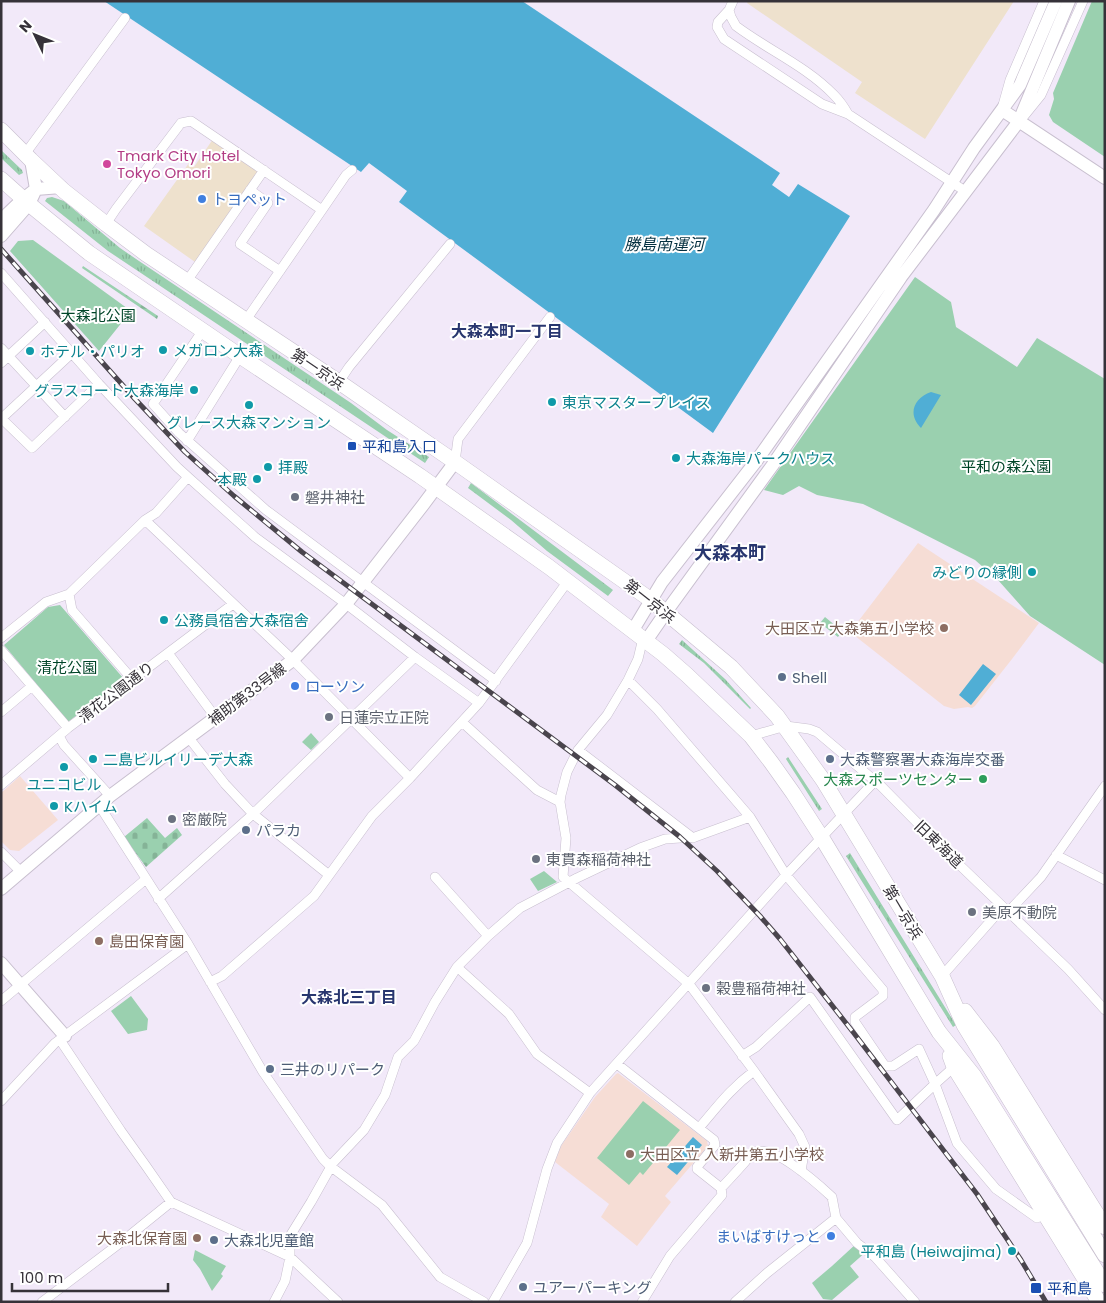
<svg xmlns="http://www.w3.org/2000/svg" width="1106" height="1303" font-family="Poppins,'Noto Sans JP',sans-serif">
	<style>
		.commercial { fill: #eee1cd }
		.education { fill: #f6ddd5 }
		.grass { fill: url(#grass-tufts) }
		.forest { fill: url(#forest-firs) }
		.cemetery { fill: url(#cemetery-stones) }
		.park { fill: #9ad0af }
		.water { fill: #50aed5 }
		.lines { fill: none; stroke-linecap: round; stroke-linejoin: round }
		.street-casing { stroke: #c8bfcf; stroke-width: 10 }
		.secondary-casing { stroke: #c8bfcf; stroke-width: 14 }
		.highway-casing { stroke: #c8bfcf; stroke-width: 16 }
		.street { stroke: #fff; stroke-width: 9 }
		.secondary { stroke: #fff; stroke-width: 12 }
		.highway { stroke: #fff; stroke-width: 15 }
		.rail-casing { stroke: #4a454d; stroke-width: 5 }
		.rail { stroke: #fff; stroke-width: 3; stroke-dasharray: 9; stroke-linecap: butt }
		.hotel-dot { fill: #d1479c; stroke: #fff; stroke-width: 2 }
		.shop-dot { fill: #3f7fe0; stroke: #fff; stroke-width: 2 }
		.culture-dot { fill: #0f9aa8; stroke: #fff; stroke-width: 2 }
		.transit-dot { fill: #1a4fb4; stroke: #fff; stroke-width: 2 }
		.worship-dot { fill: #6b7280; stroke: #fff; stroke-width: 2 }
		.education-dot { fill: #8d6e63; stroke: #fff; stroke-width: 2 }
		.service-dot { fill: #5c6f8a; stroke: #fff; stroke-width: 2 }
		.leisure-dot { fill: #2e9e5b; stroke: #fff; stroke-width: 2 }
		.labels { text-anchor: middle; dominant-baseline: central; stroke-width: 4; stroke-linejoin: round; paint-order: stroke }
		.hotel-label { font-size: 15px; fill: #b23c85; stroke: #fff; text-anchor: start }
		.shop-label { font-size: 15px; fill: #366cbe; stroke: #fff; text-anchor: start }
		.park-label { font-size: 15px; fill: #004528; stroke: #fff }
		.culture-label { font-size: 15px; fill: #0d838f; stroke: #fff; text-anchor: start }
		.street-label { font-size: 15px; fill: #363239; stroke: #fff }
		.transit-label { font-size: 15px; fill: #164399; stroke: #fff; text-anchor: start }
		.worship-label { font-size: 15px; fill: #5b616d; stroke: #fff; text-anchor: start }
		.education-label { font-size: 15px; fill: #785e54; stroke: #fff; text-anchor: end }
		.service-label { font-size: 15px; fill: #4e5e75; stroke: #fff; text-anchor: start }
		.leisure-label { font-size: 15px; fill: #27864d; stroke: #fff; text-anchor: end }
		.water-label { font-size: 16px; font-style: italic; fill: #043040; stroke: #fff }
		.neighbourhood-label { font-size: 16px; font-weight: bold; fill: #28366f; stroke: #fff }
		.quarter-label { font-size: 18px; font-weight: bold; fill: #28366f; stroke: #fff }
	</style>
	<defs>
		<pattern id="grass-tufts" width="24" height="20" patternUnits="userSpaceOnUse" patternTransform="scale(1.25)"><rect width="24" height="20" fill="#9ad0af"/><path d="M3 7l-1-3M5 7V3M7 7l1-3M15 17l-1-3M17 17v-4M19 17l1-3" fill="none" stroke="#85b397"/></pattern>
		<pattern id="forest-firs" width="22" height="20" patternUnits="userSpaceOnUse" patternTransform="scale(1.25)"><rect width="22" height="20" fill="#9ad0af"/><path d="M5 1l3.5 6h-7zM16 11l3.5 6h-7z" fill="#85b397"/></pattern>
		<pattern id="cemetery-stones" width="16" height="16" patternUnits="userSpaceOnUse" patternTransform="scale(1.25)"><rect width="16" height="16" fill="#9ad0af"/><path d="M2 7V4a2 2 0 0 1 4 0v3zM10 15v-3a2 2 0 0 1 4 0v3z" fill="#85b397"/></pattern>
	</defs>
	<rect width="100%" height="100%" fill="#f2e9f9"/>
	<path class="commercial" d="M748 1H1014L925 139 855 93 862 82 747 3Z
		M213 139 259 171 195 262 144 226 189 163 194 167Z"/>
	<path class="education" d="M918 543 1039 623 1012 659 975 706 972 708 968 707 954 709 944 706 850 632Z
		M20 776 58 820 19 851 10 850 1 841V793Z
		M618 1073 707 1141 708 1146 665 1196 671 1202 637 1246 601 1217 609 1204 555 1162 561 1146 595 1097 616 1074Z"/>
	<path class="grass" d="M1 150 22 170 23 173 19 175 1 158Z
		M52 197 64 201 120 248 139 261 351 403 387 430 429 457 425 463 108 251 45 201 47 198Z
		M471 483 613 590 608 596 547 551 511 520 468 488Z
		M682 640 725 679 751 708 750 709 704 663 679 644Z
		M788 757 822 809 819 811 786 759Z
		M850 853 956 1025 953 1027 846 856Z"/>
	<path class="forest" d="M83 266 158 316 157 319 82 268Z"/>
	<path class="cemetery" d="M147 818 165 838 177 828 182 835 146 867 124 837Z"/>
	<path class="park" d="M1092 1H1105V157L1053 122 1049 115 1054 99 1053 93Z
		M33 240 131 311 99 351 10 251 18 241Z
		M915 277 951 302 956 327 1017 367 1037 338 1105 379V665L1030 616 998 580 975 560 910 527 863 504 817 495 799 486 783 495 764 490Z
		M60 605 124 679 68 722 4 645 48 607Z
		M825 617 842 631 838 637 820 623Z
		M311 733 319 742 311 750 302 742Z
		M544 871 557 882 538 891 530 879Z
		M131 996 148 1019 147 1030 128 1034 111 1011Z
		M643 1101 680 1130 643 1175 640 1172 629 1185 597 1158Z
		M857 1243 867 1251 850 1266 859 1277 832 1300 823 1299 812 1283 832 1266Z
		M195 1250 226 1266 221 1274 223 1276 212 1291 200 1269 193 1260Z"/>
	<path class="water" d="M104 1H522L780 173 772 185 789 197 798 184 850 216 713 433 399 202 407 191 369 163 361 172Z
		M931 392 941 395 921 428C907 414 914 398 931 392Z
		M983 664 996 674 971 705 959 695Z
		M693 1137 702 1145 677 1175 667 1167Z"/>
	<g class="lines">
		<g class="street-casing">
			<path id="street" d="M733 1 729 10 718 22 717 27 724 39 822 104 848 114 965 191
				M729 10 731 17 736 26C768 50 806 66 834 95 839 100 844 107 848 114
				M1003 105 1010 80 1044 1
				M1024 116 1041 95 1083 1
				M25 154 125 18
				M250 190 268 203 240 244 280 271
				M322 210 346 175 352 170
				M106 224 116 209 181 123 191 121 322 210 246 320
				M1 273 99 384 177 467 188 477 156 513 145 520 69 594 46 602 1 638
				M187 281 264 170
				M203 330 153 404 179 433 266 510 496 681
				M1 348 65 417
				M1 363 45 322
				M339 382 349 367 450 244
				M1 418 32 448 99 384
				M2 418 72 353
				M187 441 240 356
				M455 462 458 439 550 317
				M188 477 255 537 346 604 415 657 479 703
				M145 520 293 660 410 778
				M69 594 72 610 132 679
				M643 638 638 659 628 680 607 715 578 750 567 772 561 795 560 802 566 838 563 877 689 984 754 1071 799 1134 805 1147 801 1171
				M1 650 68 728
				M168 653 216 718
				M628 680 657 709 750 817
				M1 712 32 686
				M462 722 537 790 560 802
				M59 736 64 745 110 796
				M751 736 786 726 809 729 817 732 881 786 947 853 1068 969 1105 1010
				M189 738 225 784 253 814 329 875
				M578 750 693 838
				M1 785 68 728 233 604
				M99 805 188 944 263 1072 323 1159 330 1166 382 1205 440 1277 484 1302
				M1 852 21 872
				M1056 855 1105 880
				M435 877 488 936
				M158 899 253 814 415 657
				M1009 911 1041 877 1105 786
				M457 967 509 1014 537 1054 590 1093
				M942 976 1003 907
				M210 982 222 976 314 896 372 816 410 778 479 703 568 581
				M1 1001 146 879
				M60 1040 121 1131 146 1166 171 1202 290 1257 338 1302
				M742 1056 756 1047 810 997 897 1120 935 1084 957 1143 996 1189 1037 1218 1044 1214
				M617 1064 714 1140 715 1145 697 1167V1169L721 1188
				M1 1101 55 1043 188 944
				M699 1128C717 1107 731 1088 754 1071
				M42 1302 124 1240 171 1202
				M274 1302 285 1281 290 1257V1236L311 1202 329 1170 330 1166 364 1130 385 1095 398 1057 414 1041 435 1002 457 967 488 936 520 908 577 878 640 848 665 839 695 837 750 817 786 875 883 990V996L855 1017V1022L885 1066H893L919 1049 935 1084 954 1067
				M493 1302 527 1243 547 1169 557 1143 590 1093 786 875 875 781
				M642 1302 670 1256 722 1195 721 1188C729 1180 737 1171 745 1162 747 1159 750 1155 753 1153 771 1141 819 1185 832 1197L836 1218 857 1243 875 1257 915 1302
				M735 1302 767 1273 836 1218"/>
		</g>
		<g class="secondary-casing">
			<path id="secondary" d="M1002 110 1105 178
				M1 220 23 199 36 189 61 187
				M1 236 29 204 36 189 31 160
				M633 630 662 582 757 460 934 210 974 148 1020 85 1056 1
				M646 641 666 612 772 466 901 277 1019 121 1069 1
				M1 889 110 796 293 660 346 604 423 505 455 462
				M1 963 65 1036"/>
		</g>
		<g class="highway-casing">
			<path id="highway" d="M1 130 31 160 64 191 106 224 146 254 339 382 455 462 651 600 731 667 777 716 823 780 942 976 964 1025 1105 1255
				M1 179 29 204 89 253 240 356 420 476 549 567 663 654 687 675 751 736 771 762 793 793 822 838 939 1032 974 1076 1105 1285
				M965 1011 992 1046 1105 1227
				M950 1056 954 1067 988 1122 1099 1302"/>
		</g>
		<use href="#street" class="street"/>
		<use href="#secondary" class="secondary"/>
		<use href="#highway" class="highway"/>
		<g class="rail-casing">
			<path id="rail" d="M1 249 135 399 185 452 234 496 302 552 615 785 680 837 717 871 760 916 780 939 853 1032 977 1194 1021 1260 1046 1302"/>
		</g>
		<use href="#rail" class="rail"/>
	</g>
	<circle class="hotel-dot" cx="107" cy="164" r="5"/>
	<g class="shop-dot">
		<circle cx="202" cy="199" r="5"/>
		<circle cx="295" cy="686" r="5"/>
		<circle cx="831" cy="1236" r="5"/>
	</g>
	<g class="culture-dot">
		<circle cx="163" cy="350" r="5"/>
		<circle cx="30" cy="351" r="5"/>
		<circle cx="194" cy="390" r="5"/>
		<circle cx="552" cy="402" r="5"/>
		<circle cx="249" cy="405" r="5"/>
		<circle cx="676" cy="458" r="5"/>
		<circle cx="268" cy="467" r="5"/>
		<circle cx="257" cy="479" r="5"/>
		<circle cx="1032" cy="572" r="5"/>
		<circle cx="164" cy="620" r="5"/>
		<circle cx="93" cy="759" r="5"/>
		<circle cx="64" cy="767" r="5"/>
		<circle cx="54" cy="806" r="5"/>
		<circle cx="1012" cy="1251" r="5"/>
	</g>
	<g class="transit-dot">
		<rect x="347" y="441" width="10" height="10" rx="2.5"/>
		<rect x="1030" y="1282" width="12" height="12" rx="2.5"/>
	</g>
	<g class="worship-dot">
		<circle cx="295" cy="497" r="5"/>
		<circle cx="329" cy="717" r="5"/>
		<circle cx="172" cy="819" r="5"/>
		<circle cx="536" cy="859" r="5"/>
		<circle cx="972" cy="912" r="5"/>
		<circle cx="706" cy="988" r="5"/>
	</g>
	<g class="education-dot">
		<circle cx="944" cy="628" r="5"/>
		<circle cx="99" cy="941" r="5"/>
		<circle cx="630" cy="1154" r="5"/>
		<circle cx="197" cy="1238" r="5"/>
	</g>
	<g class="service-dot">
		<circle cx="782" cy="677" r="5"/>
		<circle cx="830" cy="759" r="5"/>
		<circle cx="246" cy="830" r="5"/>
		<circle cx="270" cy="1069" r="5"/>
		<circle cx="214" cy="1240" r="5"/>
		<circle cx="523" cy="1287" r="5"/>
	</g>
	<circle class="leisure-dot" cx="983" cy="779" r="5"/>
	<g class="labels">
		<g class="hotel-label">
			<text x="117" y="155">Tmark City Hotel<tspan x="117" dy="17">Tokyo Omori</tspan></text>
		</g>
		<g class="shop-label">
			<text x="212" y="199">トヨペット</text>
			<text x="305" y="686">ローソン</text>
			<text x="821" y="1236" text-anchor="end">まいばすけっと</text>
		</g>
		<g class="park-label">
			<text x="98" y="315">大森北公園</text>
			<text x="1006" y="466">平和の森公園</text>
			<text x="67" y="667">清花公園</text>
		</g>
		<g class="culture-label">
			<text x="173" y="350">メガロン大森</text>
			<text x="40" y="351">ホテル・パリオ</text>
			<text x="184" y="390" text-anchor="end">グラスコート大森海岸</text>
			<text x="562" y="402">東京マスタープレイス</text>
			<text x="249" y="422" text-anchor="middle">グレース大森マンション</text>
			<text x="686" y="458">大森海岸パークハウス</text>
			<text x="278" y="467">拝殿</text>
			<text x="247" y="479" text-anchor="end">本殿</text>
			<text x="1022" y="572" text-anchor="end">みどりの縁側</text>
			<text x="174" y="620">公務員宿舎大森宿舎</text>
			<text x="103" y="759">二島ビルイリーデ大森</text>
			<text x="64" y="784" text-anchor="middle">ユニコビル</text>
			<text x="64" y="806">Kハイム</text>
			<text x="1002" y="1251" text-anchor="end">平和島 (Heiwajima)</text>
		</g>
		<g class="street-label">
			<text transform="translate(318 369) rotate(34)">第一京浜</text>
			<text transform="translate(650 601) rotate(38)">第一京浜</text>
			<text transform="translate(116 692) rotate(-37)">清花公園通り</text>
			<text transform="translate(247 694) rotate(-37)">補助第33号線</text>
			<text transform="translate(939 844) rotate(44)">旧東海道</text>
			<text transform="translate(903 912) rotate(59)">第一京浜</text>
		</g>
		<g class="transit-label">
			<text x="362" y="446">平和島入口</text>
			<text x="1047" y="1288">平和島</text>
		</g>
		<g class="worship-label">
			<text x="305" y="497">磐井神社</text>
			<text x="339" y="717">日蓮宗立正院</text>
			<text x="182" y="819">密厳院</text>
			<text x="546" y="859">東貫森稲荷神社</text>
			<text x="982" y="912">美原不動院</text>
			<text x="716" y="988">穀豊稲荷神社</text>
		</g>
		<g class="education-label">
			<text x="934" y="628">大田区立 大森第五小学校</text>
			<text x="109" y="941" text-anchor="start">島田保育園</text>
			<text x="640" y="1154" text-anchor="start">大田区立 入新井第五小学校</text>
			<text x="187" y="1238">大森北保育園</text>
		</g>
		<g class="service-label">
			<text x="792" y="677">Shell</text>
			<text x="840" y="759">大森警察署大森海岸交番</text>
			<text x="256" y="830">パラカ</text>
			<text x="280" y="1069">三井のリパーク</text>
			<text x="224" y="1240">大森北児童館</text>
			<text x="533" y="1287">ユアーパーキング</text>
		</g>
		<g class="leisure-label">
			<text x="973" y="779">大森スポーツセンター</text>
		</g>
		<g class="water-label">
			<text x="664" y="244">勝島南運河</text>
		</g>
		<g class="neighbourhood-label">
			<text x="507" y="331">大森本町一丁目</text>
			<text x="349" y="997">大森北三丁目</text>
		</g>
		<g class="quarter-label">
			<text x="730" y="552">大森本町</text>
		</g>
	</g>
	<rect width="1106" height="1303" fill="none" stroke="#363239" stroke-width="5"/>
	<g transform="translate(35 35) rotate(313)" stroke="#ffffff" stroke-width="4" paint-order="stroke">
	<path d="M0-4L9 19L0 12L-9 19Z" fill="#363239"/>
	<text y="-8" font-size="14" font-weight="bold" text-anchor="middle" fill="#363239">N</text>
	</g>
	<path d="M12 1283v8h156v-8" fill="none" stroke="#363239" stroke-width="2.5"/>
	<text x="20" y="1283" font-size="15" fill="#363239" stroke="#ffffff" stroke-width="4" paint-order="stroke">100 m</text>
</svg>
